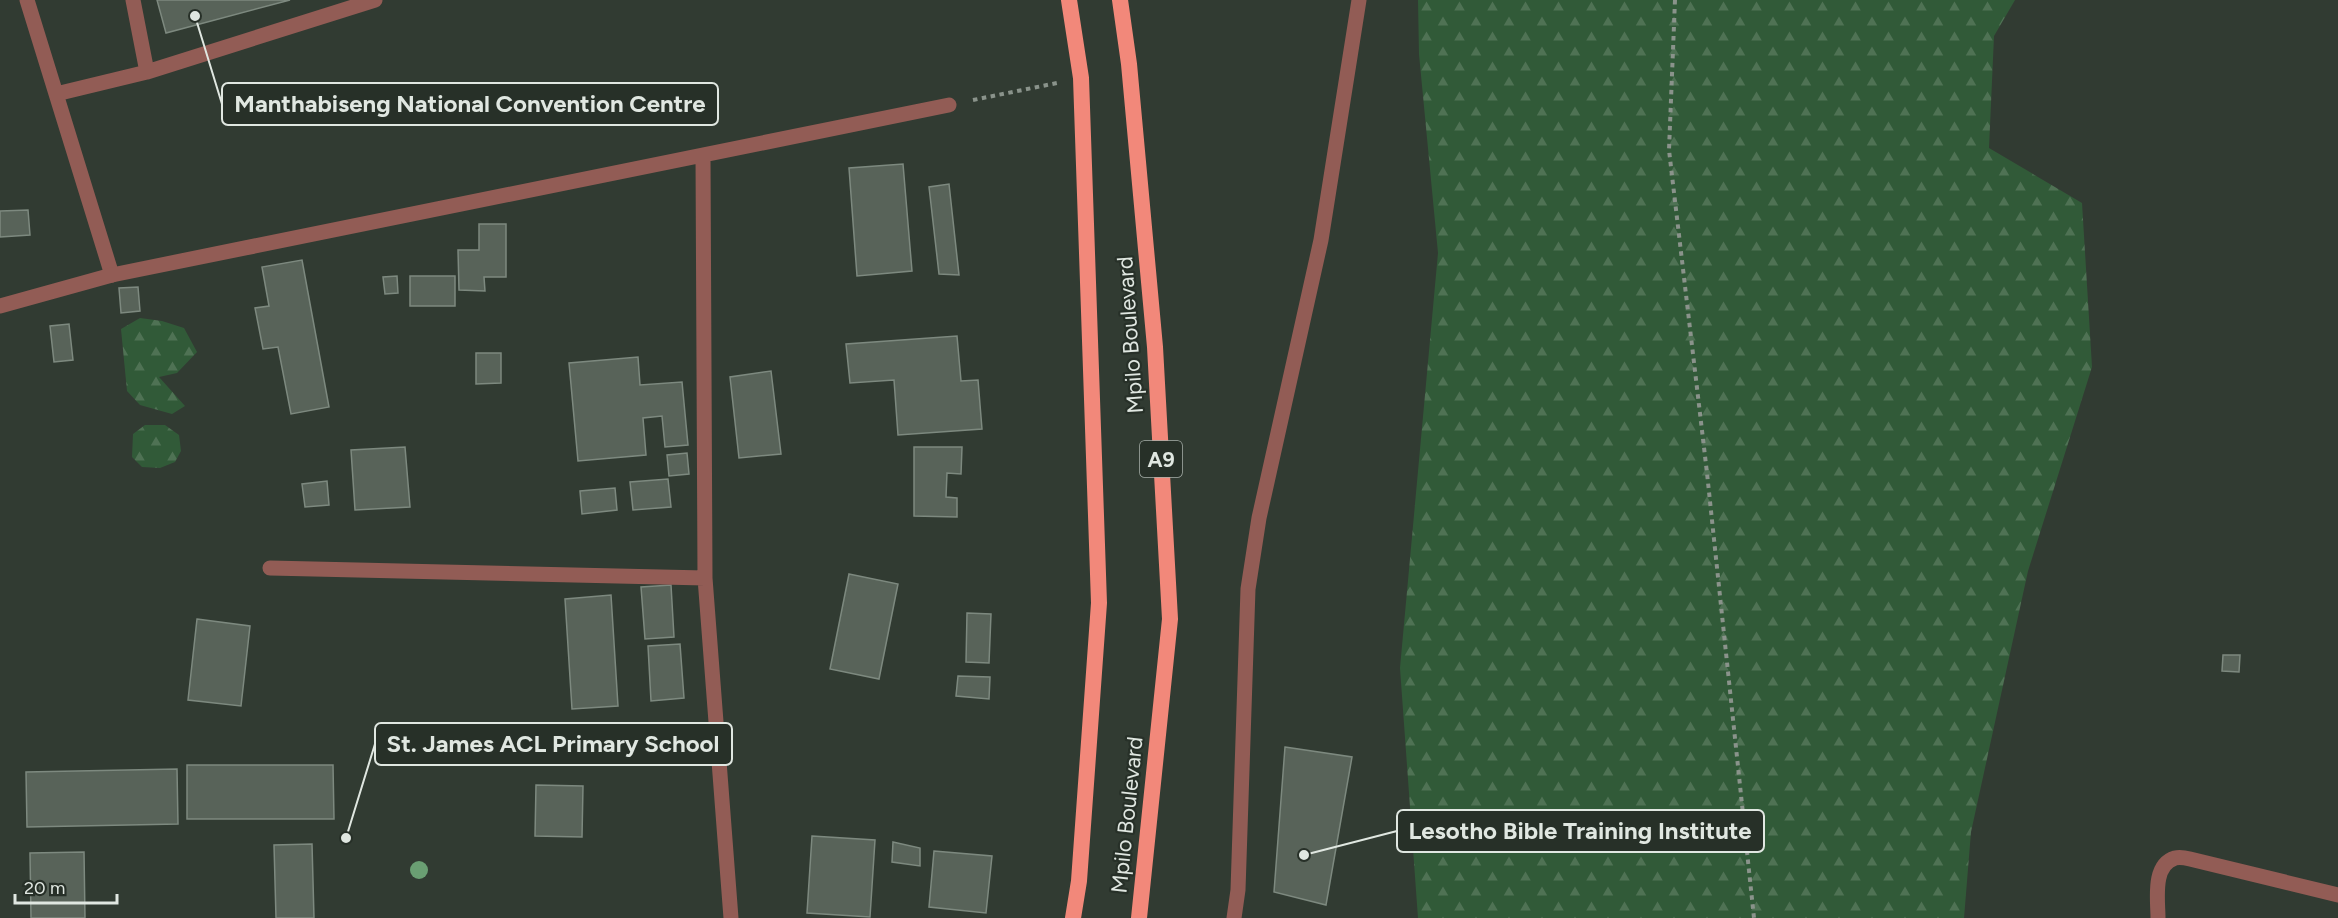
<svg xmlns="http://www.w3.org/2000/svg" width="2338" height="918" font-family="Figtree,sans-serif">
	<style>
		.forest { fill: url(#forest-firs) }
		.building { fill: #586359; stroke: #7d897f; stroke-width: 1.5 }
		.lines { fill: none; stroke-linecap: round; stroke-linejoin: round }
		.path { stroke: #8a938b; stroke-width: 4; stroke-dasharray: 4.5 4.5; stroke-linecap: butt }
		.service { stroke: #925c55; stroke-width: 15 }
		.minor { stroke: #925c55; stroke-width: 15 }
		.trunk { stroke: #f2887a; stroke-width: 16 }
		.tree { fill: #6a9f73 }
		.labels { text-anchor: middle; dominant-baseline: central; stroke-width: 4.5; stroke-linejoin: round; paint-order: stroke }
		.shield { fill: #273028; stroke: #a8b0aa; stroke-width: 1.5 }
		.shield-label { font-size: 21px; font-weight: bold; fill: #e0e7e1 }
		.street-label { font-size: 22px; fill: #e0e7e1; stroke: #273028 }
		.leader { fill: none; stroke: #e0e7e1; stroke-width: 2 }
		.callout-dot { fill: #e0e7e1; stroke: #273028; stroke-width: 2 }
		.callout { fill: #273028; stroke: #e0e7e1; stroke-width: 2 }
		.callout-label { font-size: 24px; text-anchor: middle; font-weight: bold; fill: #e0e7e1 }
	</style>
	<defs>
		<pattern id="forest-firs" width="22" height="20" patternUnits="userSpaceOnUse" patternTransform="scale(1.5)"><rect width="22" height="20" fill="#315a38"/><path d="M5 1l3.5 6h-7zM16 11l3.5 6h-7z" fill="#4f7254"/></pattern>
	</defs>
	<rect width="100%" height="100%" fill="#313b32"/>
	<path class="forest" d="M1418 0H2015L1994 36 1989 148 2082 203 2092 367 2028 571 1971 832 1964 918H1418L1400 668 1438 253 1419 54Z
		M140 318 162 321 184 328 197 352 177 373 159 377 185 406 172 414 140 405 127 391 121 329Z
		M145 425H165L179 435 181 451 175 462 160 468 142 467 132 457 133 434Z"/>
	<path class="building" d="M157 0H290L166 33Z
		M903 164 912 271 857 276 849 168Z
		M949 184 959 275 939 274 929 187Z
		M28 210 30 235 0 237V211Z
		M479 224H506V277H484L485 291 459 290 458 250H479Z
		M302 260 329 407 291 414 278 347 263 349 255 308 269 306 262 267Z
		M397 276 398 293 385 294 383 277Z
		M410 276H455V306H410Z
		M138 287 140 311 121 313 119 288Z
		M69 324 73 360 54 362 50 326Z
		M957 336 961 381 978 380 982 429 898 435 894 380 850 383 846 344Z
		M476 353H501V383L476 384Z
		M638 357 640 385 682 382 688 445 665 447 662 416 643 418 646 455 578 461 569 363Z
		M771 371 781 454 739 458 730 377Z
		M405 447 410 507 355 510 351 450Z
		M914 447H962L961 474 947 473 946 497 957 498V517L914 516Z
		M687 453 689 474 669 476 667 455Z
		M668 479 671 507 633 510 630 482Z
		M327 481 329 505 305 507 302 484Z
		M615 488 617 510 582 514 580 491Z
		M849 574 898 584 879 679 830 669Z
		M671 585 674 637 645 639 641 587Z
		M611 595 618 706 572 709 565 599Z
		M967 613 991 614 989 663 966 662Z
		M197 619 250 626 241 706 188 700Z
		M680 644 684 698 651 701 648 646Z
		M2223 655H2240L2239 672 2222 671Z
		M958 676 990 677 989 699 956 696Z
		M1285 747 1352 757 1326 905 1274 892Z
		M187 765H333L334 819H187Z
		M177 769 178 824 27 827 26 772Z
		M536 785 583 786 582 837 535 836Z
		M812 836 875 840 870 917 807 913Z
		M893 842 920 848V866L892 862Z
		M312 844 314 918H276L274 845Z
		M934 851 992 856 986 913 929 907Z
		M84 852 85 918H31L30 853Z"/>
	<g class="lines">
		<path class="path" d="M1675 0 1669 150 1707 473 1754 918
			M973 100 1057 83"/>
		<path class="service" d="M27 0 112 275
			M147 72 375 0
			M56 94 147 72 133 0"/>
		<path class="minor" d="M703 155 705 578 731 918
			M0 306 112 275 949 105
			M270 568 705 578
			M1234 918 1238 890 1248 589 1259 518 1321 240 1359 0
			M2158 918C2158 900 2152 865 2175 858 2179 857 2186 858 2190 859L2338 895"/>
		<path class="trunk" d="M1069 0 1081 78 1099 603 1079 881 1073 918
			M1120 0 1129 64 1155 347 1170 619 1139 918"/>
	</g>
	<circle class="tree" cx="419" cy="870" r="9"/>
	<g class="labels">
		<rect class="shield" x="1140" y="441" width="42" height="36" rx="4.5"/>
		<g class="shield-label">
			<text x="1161" y="459">A9</text>
		</g>
		<g class="street-label">
			<text transform="translate(1130 335) rotate(-94)">Mpilo Boulevard</text>
			<text transform="translate(1127 815) rotate(-84)">Mpilo Boulevard</text>
		</g>
	</g>
	<path class="leader" d="M195 16L222 104M346 838L375 744M1304 855L1397 831"/>
	<g class="callout-dot">
		<circle cx="195" cy="16" r="6"/>
		<circle cx="346" cy="838" r="6"/>
		<circle cx="1304" cy="855" r="6"/>
	</g>
	<g class="callout">
		<rect x="222" y="83" width="496" height="42" rx="6"/>
		<rect x="375" y="723" width="357" height="42" rx="6"/>
		<rect x="1397" y="810" width="367" height="42" rx="6"/>
	</g>
	<g class="callout-label">
		<text x="470" y="112">Manthabiseng National Convention Centre</text>
		<text x="553" y="752">St. James ACL Primary School</text>
		<text x="1580" y="839">Lesotho Bible Training Institute</text>
	</g>
	<path d="M15 894v9h102v-9" fill="none" stroke="#e0e7e1" stroke-width="3"/>
	<text x="24" y="894" font-size="18" fill="#e0e7e1" stroke="#273028" stroke-width="4.5" paint-order="stroke">20 m</text>
</svg>
